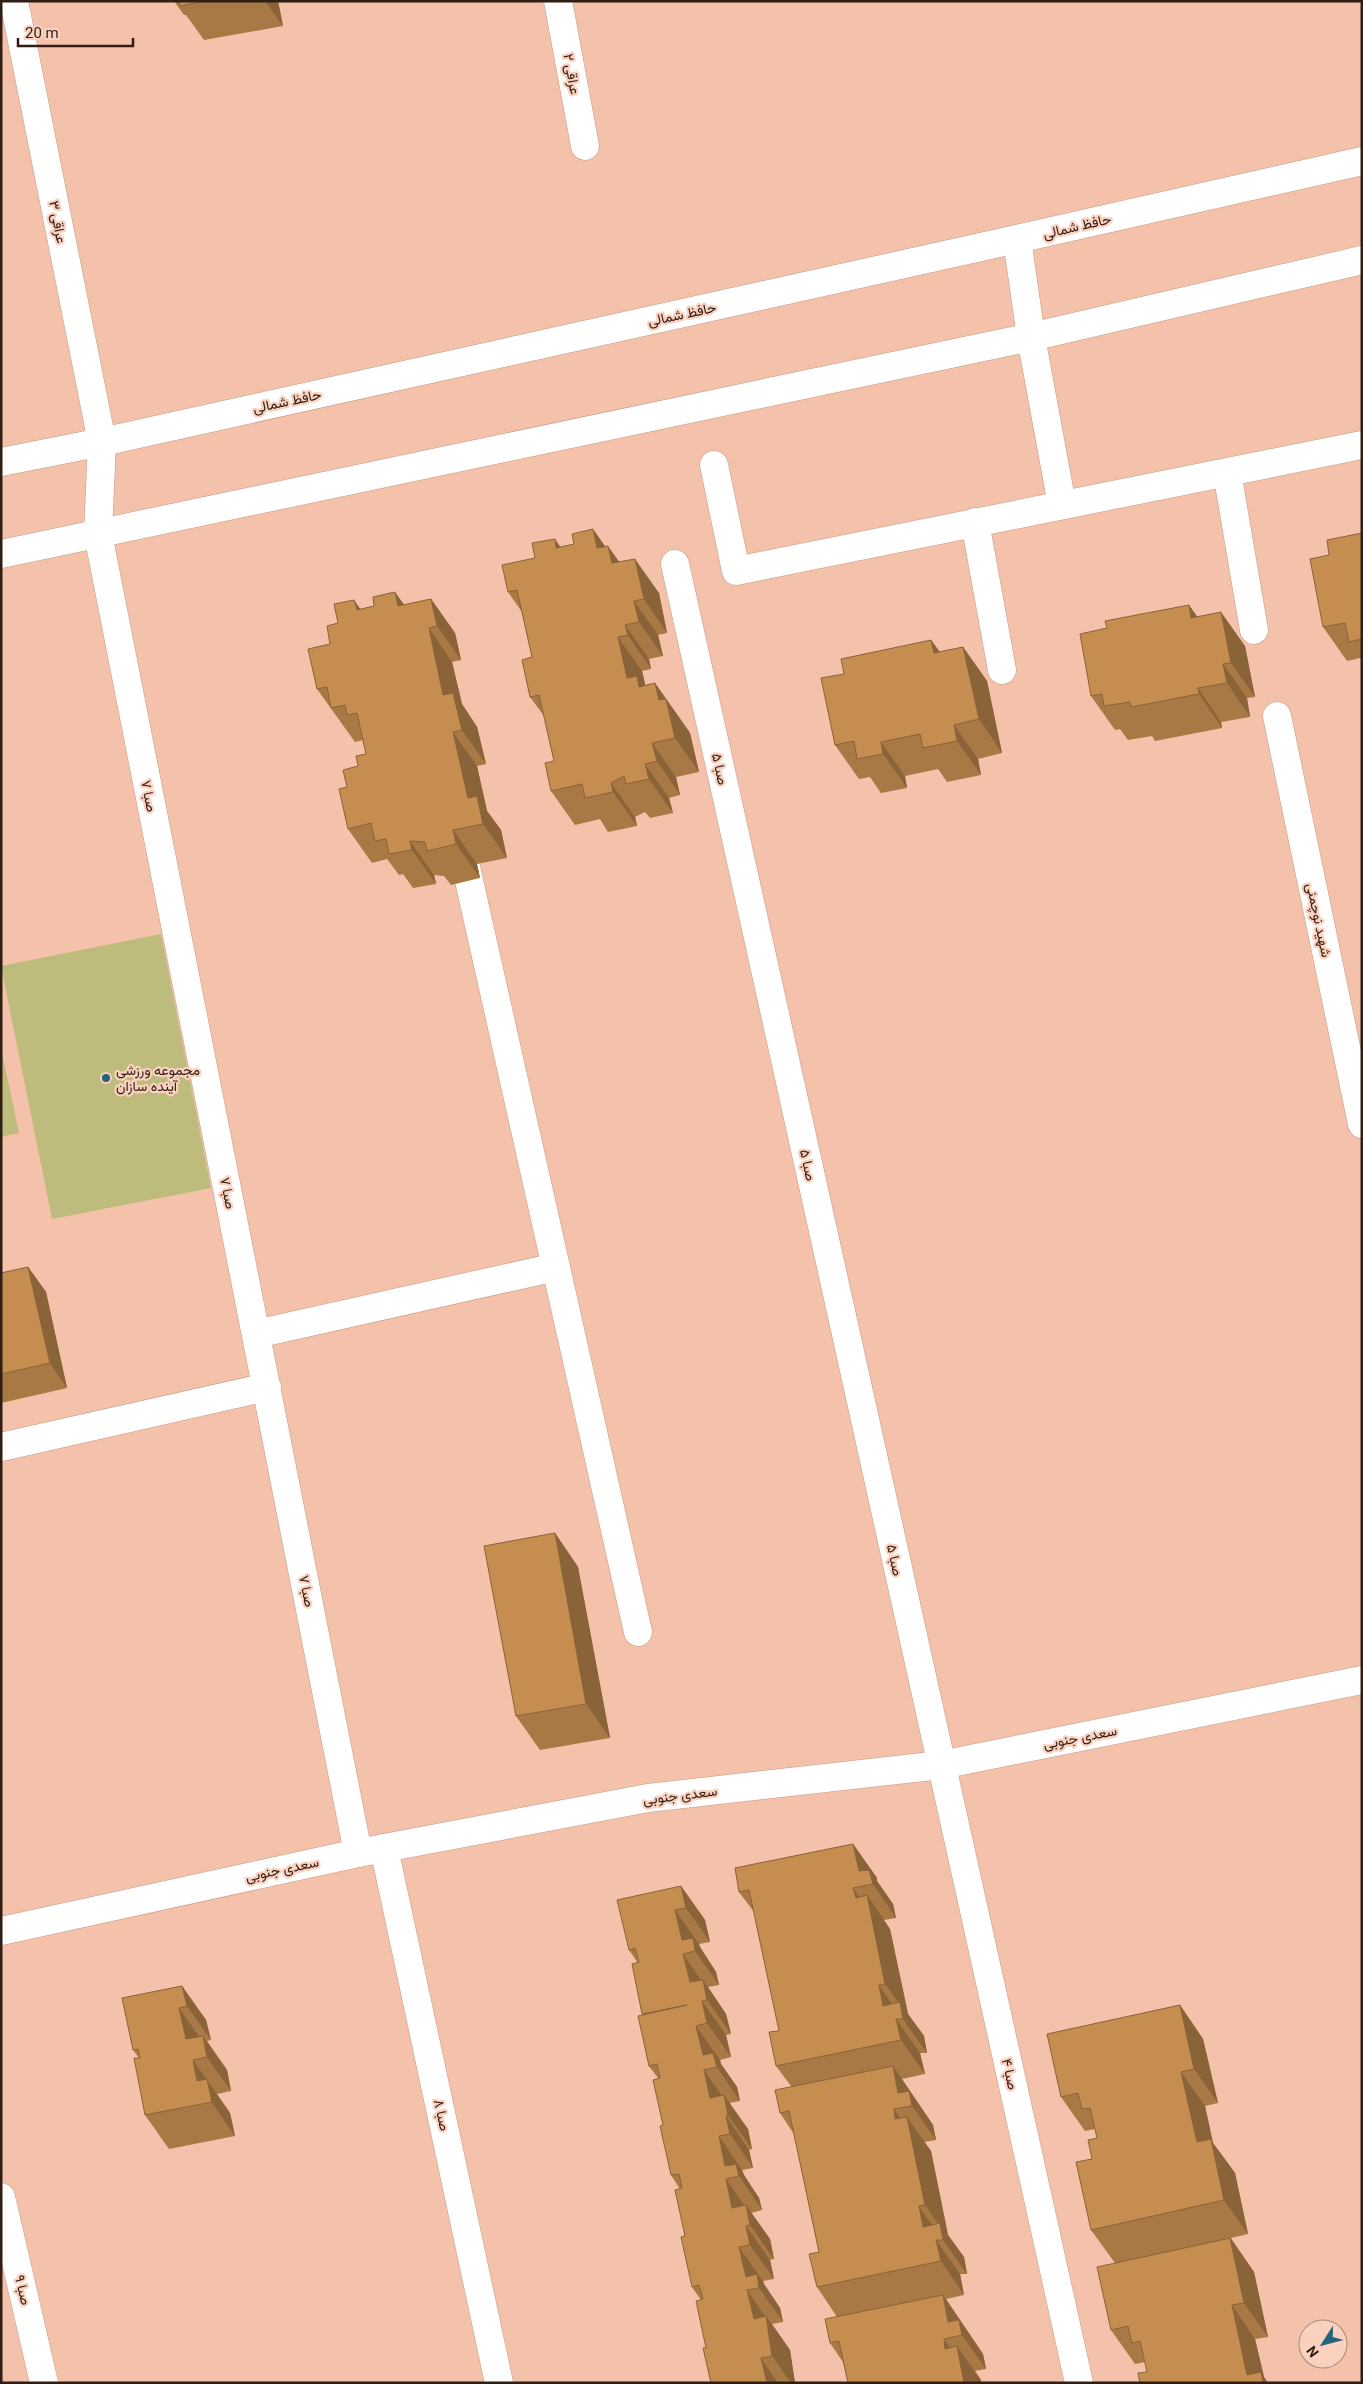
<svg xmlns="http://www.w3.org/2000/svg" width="1363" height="2384" font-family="Roboto,Vazirmatn,sans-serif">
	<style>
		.green { fill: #bebc7c }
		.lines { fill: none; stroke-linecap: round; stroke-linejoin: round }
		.minor-casing { stroke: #c89881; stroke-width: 29 }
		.tertiary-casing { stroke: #c89881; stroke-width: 29 }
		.minor { stroke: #fff; stroke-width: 28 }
		.tertiary { stroke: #fff; stroke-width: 28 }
		.wall { fill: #a97945 }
		.shaded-wall { fill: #8a6338 }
		.building { fill: #c58d50; stroke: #8a6338 }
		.poi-dot { fill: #26637a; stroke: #fad1be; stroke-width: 2 }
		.labels { text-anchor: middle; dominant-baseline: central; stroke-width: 4.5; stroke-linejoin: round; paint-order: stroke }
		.street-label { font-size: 14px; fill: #301e15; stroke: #fad1be }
		.poi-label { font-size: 14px; fill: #301e15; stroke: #fad1be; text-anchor: start }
	</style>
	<rect width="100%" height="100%" fill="#f4c1aa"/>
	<path class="green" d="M161 934 211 1188 52 1219 1 966Z
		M1 1048 19 1133 1 1137Z"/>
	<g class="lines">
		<g class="minor-casing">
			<path id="minor" d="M14 1 102 442
				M558 1 585 146
				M1031 337 1062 505
				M714 465 736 571 1362 445
				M1227 472 1254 630
				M975 522 1002 670
				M98 534 358 1853
				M675 564 1079 2383
				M1277 716 1362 1124
				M461 845 638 1632
				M256 1334 556 1267
				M1 1447 267 1387
				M384 1848 499 2383
				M1 2197 44 2383"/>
		</g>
		<g class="tertiary-casing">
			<path id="tertiary" d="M1017 239 1031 337
				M1 462 102 442 1017 239 1362 161
				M98 534 102 442
				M1 554 1031 337 1362 260
				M1 1931 358 1853 648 1798 941 1765 1362 1680"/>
		</g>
		<use href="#minor" class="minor"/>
		<use href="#tertiary" class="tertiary"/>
	</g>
	<path class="wall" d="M174 1H278L283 26 204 40 186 15H184Z
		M1362 533V661L1360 658 1347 661 1323 627 1329 555Z
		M605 546 619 562 659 593 667 633 658 635 663 656 649 659 651 669 642 671 645 685 655 683 690 733 699 772 676 777 680 795 669 798 673 813 650 818 645 812 635 817 637 826 608 832 600 819 575 825 551 791 554 761 544 716 530 697 532 657 522 612 508 592 535 558 560 547Z
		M395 592 404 605 431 599 455 633 461 660 452 662 462 704 477 727 486 764 477 766 487 811 501 830 507 858 477 864 480 878 451 885 444 876 434 875 436 884 413 888 403 874 399 875 387 859 372 863 348 829 347 787 366 754 363 740 355 742 317 689 330 644 360 609 374 606Z
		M1189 605 1197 617 1245 646 1255 697 1247 698 1250 717 1221 722 1222 728 1155 741 1152 736 1128 740 1120 729 1115 730 1091 696 1107 628Z
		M931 640 940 652 963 647 987 681 1002 753 978 759 981 775 947 782 938 769 905 776 907 788 881 793 870 777 859 779 835 745 844 674Z
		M28 1267 46 1292 67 1388 1 1403V1273Z
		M555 1533 578 1567 610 1738 540 1750 516 1716Z
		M853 1844 877 1878V1881L893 1904 896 1918 884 1920 890 1929 908 2014 924 2036 927 2053H920L925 2074 902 2079 933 2125 936 2140 924 2142 931 2151 948 2235 964 2257 967 2274H960L964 2295 946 2299 983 2354 986 2369 975 2371 981 2380V2383H848L843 2362 830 2343 837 2317 817 2287 819 2252 794 2134 780 2113 791 2086 776 2066 779 2031 754 1912 739 1892Z
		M681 1886 705 1920 710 1942 699 1944 700 1947 716 1972 719 1985 708 1987 726 2014 731 2034 726 2035 731 2057 720 2060 721 2064 737 2087 740 2101 729 2103 748 2129 752 2149 749 2150 753 2168 742 2170 744 2175 759 2198 762 2210 751 2213 770 2239 774 2259 770 2260 774 2279 763 2281 764 2284 780 2308 783 2322 772 2324 790 2350 795 2383H711L701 2300 692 2287 685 2236 680 2189 671 2175 663 2125 658 2078 649 2066 643 2015 642 2014 638 1963 629 1950Z
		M182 1986 206 2020 211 2040 207 2041 227 2070 231 2091 217 2094 230 2113 235 2136 169 2149 145 2115 139 2058 133 2050Z
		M1180 2005 1203 2039 1218 2103 1205 2106 1213 2143 1235 2173 1248 2234 1231 2238 1254 2272 1268 2337 1255 2339 1264 2377 1268 2383H1140L1147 2372 1145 2362 1135 2364 1111 2330 1115 2263 1091 2230 1092 2159 1097 2138 1095 2129 1085 2131 1061 2097Z"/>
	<path class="shaded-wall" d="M265 1H278L283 26Z
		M593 529 610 553 608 546 632 580 636 597 597 548Z
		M555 539 578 573 556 548Z
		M635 559 659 593 667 633 644 599Z
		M395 592 419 626 398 606Z
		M431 599 455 633 461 660 437 626Z
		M354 600 378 634 357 610Z
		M634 601 658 635 663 656 639 622Z
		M1189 605 1213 639 1191 618Z
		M1221 612 1245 646 1255 697 1231 663Z
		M625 625 649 659 651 669 628 635Z
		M429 628 452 662 462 704 477 727 486 764 462 730 443 695Z
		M618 637 642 671 646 688 661 710 627 678Z
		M931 640 955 674 934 653Z
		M963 647 987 681 1002 753 979 719Z
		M1223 664 1247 698 1250 717 1227 683Z
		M655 683 690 733 699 772 675 738 659 700Z
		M1198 688 1221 722 1222 728 1199 694Z
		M954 725 978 759 981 775 957 741Z
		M453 732 477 766 487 811 501 830 507 858 483 824 468 798Z
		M881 742 905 776 907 788 883 754Z
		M652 743 676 777 680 795 657 761Z
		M645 764 669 798 673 813 649 779Z
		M611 783 635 817 637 826 613 792Z
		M453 830 477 864 480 878 456 844Z
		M410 841 434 875 436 884 412 850Z
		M28 1267 46 1292 67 1388 50 1363Z
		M555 1533 578 1567 610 1738 586 1704Z
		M853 1844 877 1878V1881L893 1904 896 1918 873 1884 859 1871Z
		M681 1886 705 1920 710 1942 686 1908Z
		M853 1888 870 1912 867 1895 890 1929 908 2014 924 2036 927 2053 903 2019 901 2006 885 1984 856 1898Z
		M675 1910 699 1944 700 1947 716 1972 719 1985 695 1951 682 1940Z
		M683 1954 703 1983V1980L726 2014 731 2034 707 2000 702 2001 726 2035 731 2057 707 2023 690 1982Z
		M879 1985 902 2019H896L920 2053 925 2074 901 2040 883 2006Z
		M182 1986 206 2020 211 2040 187 2006Z
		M1180 2005 1203 2039 1218 2103 1194 2069Z
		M179 2008 203 2042 186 2039Z
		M696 2026 720 2060 721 2064 737 2087 740 2101 717 2067 703 2055Z
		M203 2036 227 2070 231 2091 207 2057Z
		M193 2060 230 2113 235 2136 197 2081Z
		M893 2066 933 2125 936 2140 912 2106 898 2093Z
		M704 2070 725 2100 724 2095 748 2129 752 2149 728 2115 726 2116 749 2150 753 2168 730 2134 710 2098Z
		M1181 2072 1205 2106 1213 2143 1235 2173 1248 2234 1224 2200 1197 2142Z
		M894 2109 910 2133 907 2117 931 2151 948 2235 964 2257 967 2274 943 2240 941 2228 925 2205 895 2119Z
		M719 2136 742 2170 744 2175 759 2198 762 2210 739 2176 725 2166Z
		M726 2179 746 2208V2205L770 2239 774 2259 750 2225 746 2226 770 2260 774 2279 750 2245 732 2208Z
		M919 2206 942 2240H936L960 2274 964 2295 941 2261 923 2227Z
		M1230 2238 1254 2272 1268 2337 1244 2303Z
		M739 2247 763 2281 764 2284 780 2308 783 2322 759 2288 746 2277Z
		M747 2290 767 2319 766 2316 790 2350 795 2383H791L772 2356 754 2319Z
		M943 2295 983 2354 986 2369 962 2335 948 2322Z
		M1232 2305 1255 2339 1264 2377 1268 2383H1252L1247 2375Z
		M944 2339 960 2363 957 2346 981 2380V2383H964L945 2349Z
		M761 2358 778 2383H767Z"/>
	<path class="building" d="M179 1H206L180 6Z
		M593 529 597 548 608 546 612 563 635 559 644 599 634 601 639 622 625 625 628 635 618 637 627 678 637 676 639 687 655 683 659 700 666 699 675 738 652 743 657 761 645 764 649 779 626 784 624 776 611 783 613 792 585 798 582 784 551 791 545 763 554 761 539 695 530 697 522 660 532 657 517 590 508 592 502 565 535 558 532 543 555 539 556 548 574 544 572 534Z
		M1362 533V639L1349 642 1345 623 1323 627 1310 559 1329 555 1327 540Z
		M395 592 398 606 431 599 437 626 429 628 443 695 453 693 462 730 453 732 468 798 477 796 483 824 453 830 456 844 427 851 425 842 410 841 412 850 389 854 386 839 375 841 371 823 348 829 339 789 347 787 343 770 358 766 356 756 366 754 357 713 347 715 345 705 331 708 327 687 317 689 308 649 330 644 327 626 338 623 334 604 354 600 357 610 374 606 373 597Z
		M1189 605 1191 618 1221 612 1231 663 1223 664 1227 683 1198 688 1199 694 1131 707 1130 702 1104 706 1102 694 1091 696 1080 634 1107 628 1105 621Z
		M931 640 934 653 963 647 979 719 954 725 957 741 923 748 920 734 881 742 883 754 857 759 854 741 835 745 821 678 844 674 841 659Z
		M28 1267 50 1363 1 1374V1273Z
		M555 1533 586 1704 516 1716 484 1546Z
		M853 1844 859 1871 869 1870 873 1884 853 1888 856 1898 867 1895 885 1984 879 1985 883 2006 900 2002 903 2019H896L901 2040 776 2066 769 2032 779 2031 749 1890 739 1892 735 1868Z
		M681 1886 686 1908 675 1910 682 1940 693 1938 695 1951 683 1954 690 1982 703 1980 707 2000 702 2001 707 2023 696 2026 703 2055 713 2053 717 2067 704 2070 710 2098 724 2095 728 2115 726 2116 730 2134 719 2136 725 2166 736 2164 739 2176 726 2179 732 2208 746 2205 750 2225 746 2226 750 2245 739 2247 746 2277 757 2274 759 2288 747 2290 754 2319 766 2316 772 2356 761 2358 767 2383H711L703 2348H706L696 2301 703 2299 699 2285 692 2287 681 2237 685 2236 675 2190 682 2188 679 2174 671 2175 660 2126 663 2125 653 2080 660 2078 657 2064 649 2066 638 2016 687 2005 642 2014 632 1964 639 1962 635 1948 629 1950 617 1900Z
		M182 1986 187 2006 179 2008 186 2039 203 2036 207 2057 193 2060 197 2081 207 2079 212 2102 145 2115 134 2058H140L138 2049 133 2050 122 1998Z
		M1180 2005 1194 2069 1181 2072 1197 2142 1211 2139 1224 2200 1091 2230 1076 2162 1092 2159 1088 2140 1097 2138 1090 2108 1082 2109 1078 2093 1061 2097 1047 2034Z
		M893 2066 898 2093 909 2091 912 2106 894 2109 895 2119 907 2117 925 2205 919 2206 923 2227 940 2223 943 2240H936L941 2261 817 2287 809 2254 819 2252 789 2111 780 2113 775 2090Z
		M1230 2238 1244 2303 1232 2305 1247 2375 1261 2372 1263 2383H1140L1138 2373 1147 2372 1140 2341 1132 2343 1128 2326 1111 2330 1097 2267Z
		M943 2295 948 2322 959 2320 962 2335 944 2339 945 2349 957 2346 964 2383H848L839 2341 830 2343 825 2319Z"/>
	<circle class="poi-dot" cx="106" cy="1078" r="5"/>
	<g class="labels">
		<g class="street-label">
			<text transform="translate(572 74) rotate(80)">عراقی ۲</text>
			<text transform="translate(58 222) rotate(79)">عراقی ۳</text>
			<text transform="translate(1077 226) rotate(-13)">حافظ شمالی</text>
			<text transform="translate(682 314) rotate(-12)">حافظ شمالی</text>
			<text transform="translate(287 401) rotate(-12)">حافظ شمالی</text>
			<text transform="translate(720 769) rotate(78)">صبا ۵</text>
			<text transform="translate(149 796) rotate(79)">صبا ۷</text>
			<text transform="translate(1319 920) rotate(78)">شهید نوچمنی</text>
			<text transform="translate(808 1165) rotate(78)">صبا ۵</text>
			<text transform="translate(228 1193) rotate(79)">صبا ۷</text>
			<text transform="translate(895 1560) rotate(78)">صبا ۵</text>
			<text transform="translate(307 1591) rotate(79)">صبا ۷</text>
			<text transform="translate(1080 1737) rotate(-11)">سعدی جنوبی</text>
			<text transform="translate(680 1795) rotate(-7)">سعدی جنوبی</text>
			<text transform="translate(282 1869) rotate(-12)">سعدی جنوبی</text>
			<text transform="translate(1010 2074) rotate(77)">صبا ۴</text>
			<text transform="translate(442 2115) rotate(78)">صبا ۸</text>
			<text transform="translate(23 2290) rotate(77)">صبا ۹</text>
		</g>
		<g class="poi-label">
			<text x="116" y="1070">مجموعه ورزشی<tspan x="116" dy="16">آینده سازان</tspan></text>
		</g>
	</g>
	<rect width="1363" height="2384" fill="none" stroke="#301e15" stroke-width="5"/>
	<g transform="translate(1323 2344) rotate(234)"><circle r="24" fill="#fad1be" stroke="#a9897a"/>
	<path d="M0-4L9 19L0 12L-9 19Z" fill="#26637a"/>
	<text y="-8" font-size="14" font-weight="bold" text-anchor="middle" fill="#301e15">N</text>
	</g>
	<path d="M18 38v8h115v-8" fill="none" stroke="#301e15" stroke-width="2.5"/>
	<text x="25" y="38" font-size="15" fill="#301e15" stroke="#fad1be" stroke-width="4" paint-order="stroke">20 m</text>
</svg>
